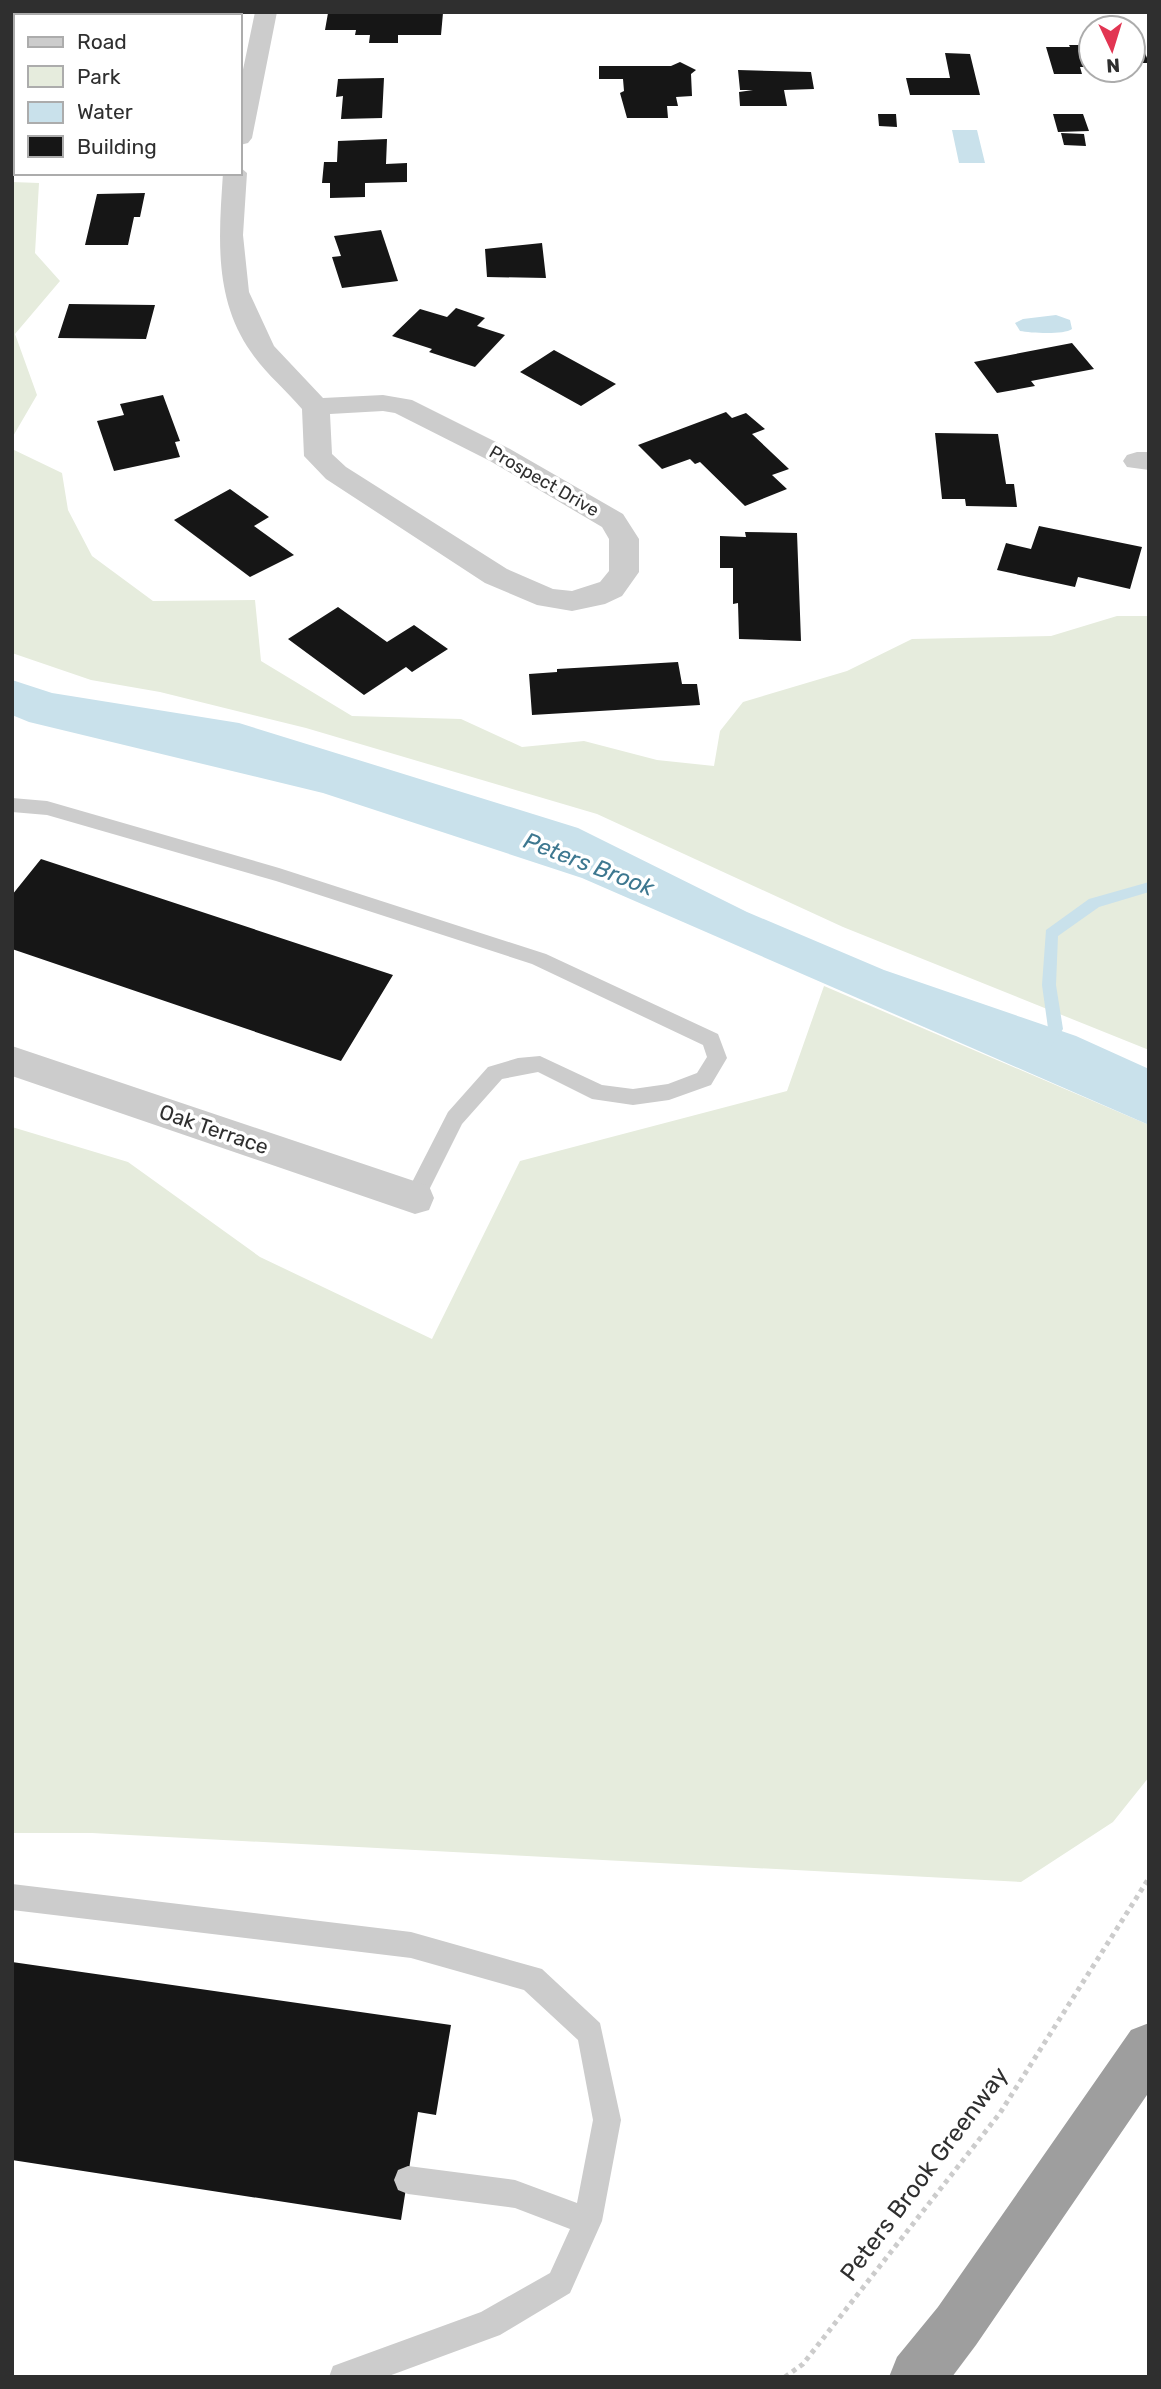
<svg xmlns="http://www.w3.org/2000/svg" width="1161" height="2389" font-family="Rubik,sans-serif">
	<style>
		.green { fill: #e6ecdd }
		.water { fill: #c9e1eb }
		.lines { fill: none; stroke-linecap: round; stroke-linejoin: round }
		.stream { fill: #c9e1eb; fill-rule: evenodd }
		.building { fill: #161616 }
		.path { stroke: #ccc; stroke-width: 5; stroke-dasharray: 4.5 4.5; stroke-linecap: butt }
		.service { fill: #ccc; fill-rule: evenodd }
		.minor { fill: #ccc; fill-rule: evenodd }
		.trunk { fill: #9e9e9e; fill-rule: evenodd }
		.labels { text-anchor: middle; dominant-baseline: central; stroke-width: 7; stroke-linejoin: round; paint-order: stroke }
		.far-street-label { font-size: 18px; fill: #2f2f2f; stroke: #fff }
		.street-label { font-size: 21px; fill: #2f2f2f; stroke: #fff }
		.water-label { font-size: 23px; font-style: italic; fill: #3e7890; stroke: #fff }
		.near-street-label { font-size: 24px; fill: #2f2f2f; stroke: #fff }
	</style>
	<rect width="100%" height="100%" fill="#fff"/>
	<path class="green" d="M12 182 39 183 35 253 60 281 15 334 37 395 12 438Z
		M12 449 62 473 68 510 92 556 153 601 255 600 261 661 352 716 461 719 522 747 584 741 657 760 714 766 720 731 743 702 847 671 912 639 1051 636 1117 616H1149V1050L843 927 597 814 306 728 160 692 91 680 12 653Z
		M824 986 1149 1125V1777L1113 1822 1021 1882 92 1833H12V1127L128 1162 260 1257 432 1339 520 1161 787 1091Z"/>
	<path class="water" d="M952 130H977L985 163H959Z
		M1056 315 1070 320 1072 329C1064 335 1031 333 1020 331L1015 323 1023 319Z
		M12 680 52 693 239 723 578 828 747 912 884 970 1076 1036 1149 1069V1125L582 878 323 793 29 722 12 715Z"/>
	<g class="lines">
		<path class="stream" d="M1149 882V892L1099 907 1058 936 1056 985 1063 1029 1049 1049H1039L1037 1045 1048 1028 1042 985 1046 930 1089 899Z"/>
	</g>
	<path class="building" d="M328 13H443L441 35H398V43H369L370 35H355L356 30H325Z
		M1069 45H1091V67H1080L1082 74H1054L1046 47H1070Z
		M1133 48H1143L1149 63H1133Z
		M945 53 970 54 980 95H910L906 78H950Z
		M680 62 696 70 691 74 692 96 676 97 678 106H667L668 118H627L620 93 624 91 623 79H599V66H671Z
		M738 70 811 72 814 89 784 90 787 106H740L739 92 753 90H740Z
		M384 78 382 118 341 119 343 96 336 97 338 79Z
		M878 114H896L897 127 879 126Z
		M1053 114H1083L1089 131 1058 132Z
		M1061 133 1084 134 1086 146 1064 145Z
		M387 139 386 164 407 163V182L365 183V197L330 198V183H322L324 162H337L338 141Z
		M145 193 140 217H134L128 245H85L97 194Z
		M381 230 398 281 342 288 332 257 341 256 334 236Z
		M542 243 546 278 487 277 485 249Z
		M69 304 155 305 146 339 58 338Z
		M456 308 485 318 477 326 505 335 475 367 429 352 432 349 392 336 420 309 447 317Z
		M1072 343 1094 369 1031 381 1035 386 997 393 974 362Z
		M554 350 616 384 581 406 520 372Z
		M163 395 180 441 175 442 180 457 114 471 97 421 124 415 120 404Z
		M726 412 732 418 746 413 765 429 752 434 789 469 772 475 787 489 745 506 700 462 695 464 690 459 662 469 638 445Z
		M935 433 998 434 1006 484H1014L1017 507 966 506 965 499H942Z
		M230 489 269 517 254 526 294 555 250 577 174 520Z
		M1039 526 1142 547 1130 589 1078 577 1075 587 997 570 1006 543 1031 549Z
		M745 532 797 533 801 641 739 639 738 603 733 604V568H720V536L746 537Z
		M338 607 387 642 414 625 448 649 412 672 406 667 364 695 288 639Z
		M678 662 682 684H697L700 705 532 715 529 674 557 672V669Z
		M41 859 393 975 341 1061 12 949V895Z
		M12 1962 451 2025 436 2115 418 2112 401 2220 12 2160Z"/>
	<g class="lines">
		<path class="path" d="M785 2377 803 2364 1000 2113 1149 1878"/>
		<path class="service" d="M12 798 47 801 279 868 546 954 718 1034 727 1058 711 1085 669 1100 633 1105 592 1099 538 1072 502 1079 462 1124 422 1204 415 1207 408 1204 404 1198 448 1112 488 1067 518 1058 540 1056 602 1085 633 1089 668 1084 697 1073 707 1057 703 1045 532 964 276 881 47 815 12 812Z
			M12 1884 411 1932 542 1969 600 2023 621 2120 602 2221 570 2293 500 2335 386 2377H329L333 2366 481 2312 550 2273 570 2229 515 2208 408 2194 398 2190 394 2180 398 2170 408 2166 515 2180 577 2203 593 2120 578 2040 524 1990 411 1958 12 1910Z"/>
		<path class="minor" d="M255 12H277L252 138 248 143 240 145V84Z
			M240 167 247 173 243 235 249 292 274 346 323 398 383 395 412 400 510 449 623 514 639 539V572L622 596 605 604 572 611 537 605 485 583 326 479 304 456 302 409C286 390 265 373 251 352 213 298 219 235 223 173H240ZM383 411 395 413 490 461 602 527 609 539V571L600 582 572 591 553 589 507 569 346 467 332 454 330 414Z
			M1137 452H1149V470L1127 467 1123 461 1127 455Z
			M12 1046 429 1186 434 1198 429 1210 415 1214 12 1076Z"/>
		<path class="trunk" d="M1149 2023V2092L976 2345 952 2377H889L897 2357 938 2307 1131 2030Z"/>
	</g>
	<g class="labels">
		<g class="far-street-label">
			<text transform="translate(544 481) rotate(30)">Prospect Drive</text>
		</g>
		<g class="street-label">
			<text transform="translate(214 1129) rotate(19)">Oak Terrace</text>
		</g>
		<g class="water-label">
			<text transform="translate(589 864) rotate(21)">Peters Brook</text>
		</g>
		<g class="near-street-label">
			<text transform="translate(924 2174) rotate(-53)">Peters Brook Greenway</text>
		</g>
	</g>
	<rect width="1161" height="2389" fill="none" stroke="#2f2f2f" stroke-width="28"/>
	<rect x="14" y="14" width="228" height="161" fill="#ffffff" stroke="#acacac" stroke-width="2"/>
	<rect x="28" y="37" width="35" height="10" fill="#cccccc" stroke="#acacac" stroke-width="2"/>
	<text x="77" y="49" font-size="21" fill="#2f2f2f">Road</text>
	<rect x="28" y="66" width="35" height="21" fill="#e6ecdd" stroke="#acacac" stroke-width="2"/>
	<text x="77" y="84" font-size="21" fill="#2f2f2f">Park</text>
	<rect x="28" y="102" width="35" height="21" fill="#c9e1eb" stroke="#acacac" stroke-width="2"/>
	<text x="77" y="119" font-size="21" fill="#2f2f2f">Water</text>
	<rect x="28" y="136" width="35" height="21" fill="#161616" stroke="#acacac" stroke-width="2"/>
	<text x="77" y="154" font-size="21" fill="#2f2f2f">Building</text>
	<g transform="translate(1112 49) rotate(176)"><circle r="33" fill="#ffffff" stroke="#acacac" stroke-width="2"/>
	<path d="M0-5L12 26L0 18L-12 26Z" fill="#e23552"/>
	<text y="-10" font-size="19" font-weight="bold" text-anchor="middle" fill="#2f2f2f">N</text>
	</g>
</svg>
